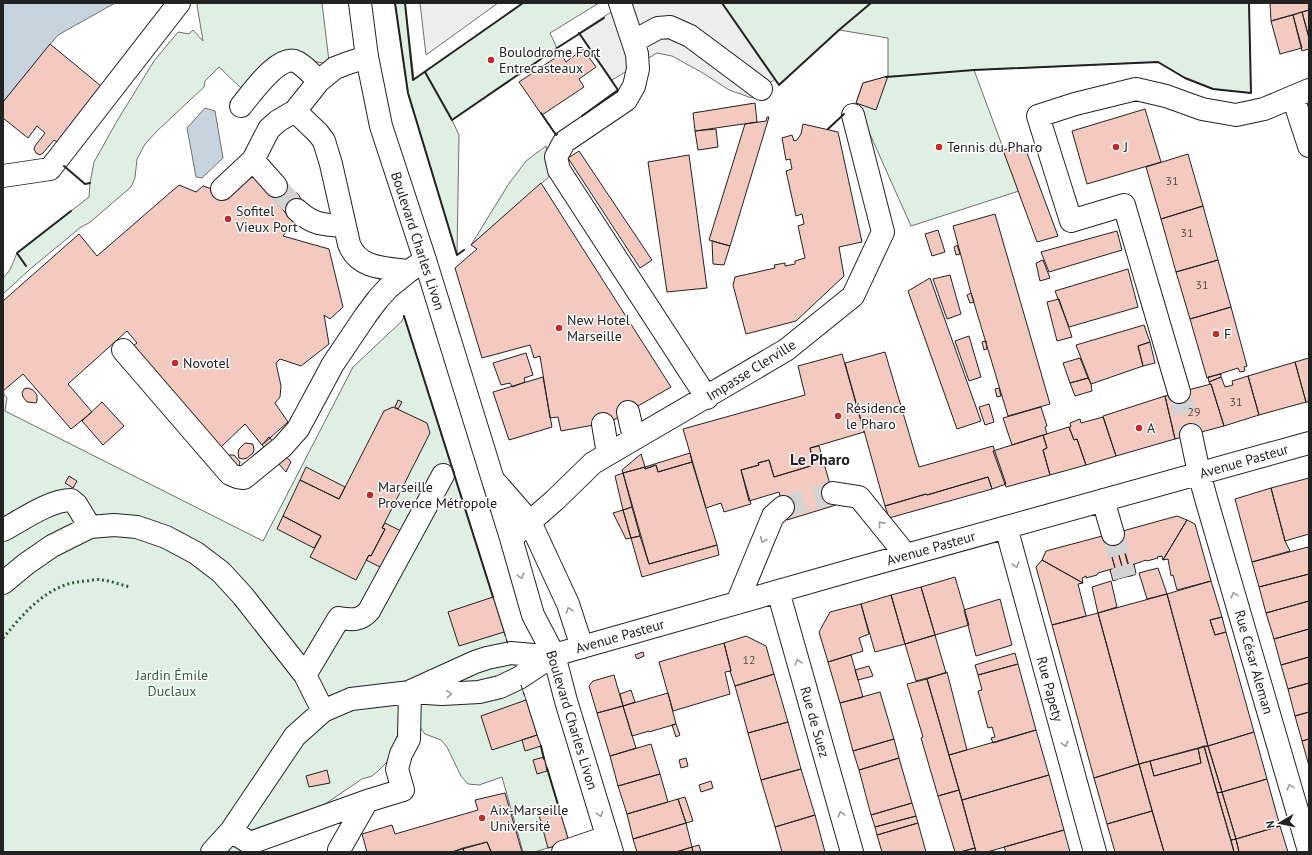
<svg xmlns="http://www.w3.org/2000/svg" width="1312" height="855" font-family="'PT Sans',sans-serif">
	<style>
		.green { fill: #e0efe3; stroke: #6f6f6f }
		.parking { fill: #ededed; stroke: #6f6f6f }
		.water { fill: #c7d3dd; stroke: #6f6f6f }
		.building { fill: #f3c9c0; stroke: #222 }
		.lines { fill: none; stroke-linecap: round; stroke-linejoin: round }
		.minor-tunnel { stroke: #d3d3d3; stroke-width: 22; stroke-dasharray: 22 11; stroke-linecap: butt }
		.minor-casing { stroke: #222; stroke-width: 24 }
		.major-casing { stroke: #222; stroke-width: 24 }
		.minor { stroke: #fff; stroke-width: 22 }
		.major { stroke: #fff; stroke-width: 22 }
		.hedge { stroke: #2f5e38; stroke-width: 3; stroke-dasharray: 2 3; stroke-linecap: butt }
		.fence { stroke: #222; stroke-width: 1; stroke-dasharray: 5 2; stroke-linecap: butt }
		.wall { stroke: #222; stroke-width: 2 }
		.oneway { stroke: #9c9c9c }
		.poi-dot { fill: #c62828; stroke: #fff; stroke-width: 1.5 }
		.labels { text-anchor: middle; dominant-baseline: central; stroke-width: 3; stroke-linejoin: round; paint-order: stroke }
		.number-label { font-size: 12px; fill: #564c4a }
		.poi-label { font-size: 14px; fill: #222; stroke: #fff; text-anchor: start }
		.street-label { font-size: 14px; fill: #222; stroke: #fff }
		.park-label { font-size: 14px; fill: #2f5e38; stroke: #fff }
		.quarter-label { font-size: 16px; font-weight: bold; fill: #222; stroke: #fff }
	</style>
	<rect width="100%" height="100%" fill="#fff"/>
	<path class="green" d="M198 3H322L329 61 322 63 313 61 244 91 219 67 205 81 204 87 157 131 145 144 137 159 135 178 131 187 89 223 81 227 29 270 3 294V278L10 270 17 253 89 197 90 183 94 162 117 121 154 61 178 32 189 34 193 30 203 41 197 5Z
		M395 3H405L414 79 523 3H599L550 33 557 48 452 120 459 135 457 255 408 93Z
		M722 3H1249L1251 93 1213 89 1185 78 1158 62 974 70 1019 191 911 226 856 103 863 83 888 76V38L839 30 779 85Z
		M546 146 551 175 471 245 508 185 526 161Z
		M404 316 544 757 569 842 534 852H523L502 777 479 785 468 784 461 776 447 747 441 740 425 734 419 726 398 728V734L387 762 378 771 372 776 362 779 325 804 264 834 253 836 239 852H3V393L7 398 5 411 263 541 353 367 402 321Z"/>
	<path class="parking" d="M420 3H498L426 55Z
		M625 3H722L775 79 761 89 752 98 729 90 703 73 672 56 657 53 612 80 579 33Z"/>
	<path class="water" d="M3 3H115L58 35 3 102Z
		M205 108 215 111 223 158 202 178 196 177 187 128Z"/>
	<path class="building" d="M1270 3H1309V10L1271 21Z
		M1309 10V38L1302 12Z
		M1302 12 1309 38V49L1302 51 1293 15Z
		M1293 15 1302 48 1280 54 1271 21Z
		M50 44 101 86 57 142 54 140 43 153 40 155 36 153 34 149 35 146 45 133 37 126 28 138 3 118V102Z
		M583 49 596 67 579 79 584 87 542 115 519 82 561 54 566 62Z
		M888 76 876 110 856 103 863 83Z
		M755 103 757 122 695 131 693 113Z
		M1145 109 1161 162 1087 184 1072 131Z
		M767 117H769L730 246 709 240 745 124 766 121Z
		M803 124 838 132 862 242 839 247 844 276 796 321 746 334 733 285 735 277 775 268 774 265 785 263V266L795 264V261L805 258 798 226 804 224 802 214 796 216 786 171 792 169 790 159 786 160 782 138 792 135 794 141 797 140 801 134Z
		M716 129 718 147 698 150 695 131Z
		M1024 145 1058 236 1037 242 1003 150Z
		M579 151 652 260 640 268 568 158Z
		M1188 154 1203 206 1161 219 1146 167Z
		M689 155 707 288 667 292 648 162Z
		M249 170 294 223 283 236 329 249 343 307 330 319 324 315 329 344 301 366 280 359 276 363 281 386 280 397 275 403 288 422 262 445 245 424 221 447 133 346 137 343 127 331 68 384 92 412 71 429 23 374 3 391V301L79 234 97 256 179 185 196 192 203 186 222 192Z
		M541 183 671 387 610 422 561 431 558 417 550 418 540 356 534 358 530 345 482 358 455 268 477 249 471 245Z
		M285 189 297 193 300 197 301 202 291 205 281 199 279 196Z
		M1203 206 1218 260 1176 272 1161 219Z
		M995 214 1050 404 1008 416 971 293 953 226Z
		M938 230 945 252 932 256 925 234Z
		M1117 231 1122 250 1049 272 1041 252Z
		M712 241 730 246 724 265 713 264Z
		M957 245 960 254 956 255 954 247Z
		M1043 260 1050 278 1040 281 1036 263Z
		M1218 260 1231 307 1190 319 1176 272Z
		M1128 269 1138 307 1069 327 1055 291Z
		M950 275 961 314 947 319 933 279Z
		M930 278 981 421 957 429 908 291Z
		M971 293 974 302 970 303 967 295Z
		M1059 299 1072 337 1057 341 1047 302Z
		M1231 307 1247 366 1244 367 1245 371 1240 372 1238 368 1207 378 1190 319Z
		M1144 325 1150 342 1138 346 1143 366 1091 384 1076 345Z
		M969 336 981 377 969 381 955 341Z
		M986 341 987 349 984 350 982 342Z
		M1150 342 1155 363 1143 366 1138 346Z
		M885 352 919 467 993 446 1006 484 992 489 988 477 927 495 926 494 885 506 845 363Z
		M526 353 533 375 524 378 525 382 512 387 510 383 501 385 493 363Z
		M842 354 864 432 810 448 814 465 774 477 769 460 758 463 759 465 741 470 751 504 724 512 721 503 706 508 683 429 805 395 798 366Z
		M1080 358 1088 378 1070 383 1063 363Z
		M1309 358V402H1306L1295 362Z
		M1295 362 1306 402 1259 415 1248 376Z
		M1221 374V377L1209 382 1208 377Z
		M1248 376 1259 415 1224 426 1211 384H1210L1209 382 1221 377 1225 387 1233 385 1232 381Z
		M543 377 552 427 509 440 493 392Z
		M1088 378 1091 384 1092 391 1075 396 1070 383Z
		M1211 384 1224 426 1175 439 1165 396Z
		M28 388 33 390 37 395V401L36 403 27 402 23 397 22 393 24 389Z
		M999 388 1001 396 997 397 995 389Z
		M1165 396 1175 439 1116 456 1103 416Z
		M398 400 402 402 398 409 395 407Z
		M102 402 124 426 103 445 82 421Z
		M989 404 994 422 985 425 979 407Z
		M393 407 427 423 430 433 382 528 385 529 371 556 369 555 356 580 310 557 321 536 283 516 300 480 339 499 384 411Z
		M1041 407 1047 426 1045 427 1047 434 1012 445 1003 418Z
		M1103 417 1116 456 1086 465 1077 439 1074 440 1069 427H1071L1070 423 1080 419 1081 423Z
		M1069 427 1074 440 1077 439 1086 465 1050 475 1043 450 1047 448 1043 435Z
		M1043 435 1047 448 1043 450 1050 475 1006 487 993 451Z
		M269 437 291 462 286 472 262 445Z
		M245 443 253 444 254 450 253 453 247 458 243 459 239 458 238 453 239 449Z
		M819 446 836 505 787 520 779 492 749 501 741 470 759 465 758 463 769 460 774 477 814 465 810 448Z
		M690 453 692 462 658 472 656 465 645 469V467Z
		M641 454 645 467 623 473 622 470Z
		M229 455H234L240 462 239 466 236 465 230 460Z
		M692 462 717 545 649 564 623 473 645 467V469L656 465 658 472Z
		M306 467 345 487 339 499 300 480Z
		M623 473 632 507 623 510 615 476Z
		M69 476 77 481 73 488 65 483Z
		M988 477 992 489 889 518 885 506 926 494 927 495Z
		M1309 478V534L1285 541 1271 488Z
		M1271 488 1285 541 1290 551 1252 562 1235 499Z
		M632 507 640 536 631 538 623 510Z
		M623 510 631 538 626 539 613 513Z
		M283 516 321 536 314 548 277 529Z
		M1177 516 1187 520 1163 560 1162 556 1157 557 1158 558 1147 561 1146 560 1129 566 1119 532Z
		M1187 520 1195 524 1211 581 1177 590 1173 575 1171 576 1168 559 1163 560Z
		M385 523 401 531 382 568 366 560 369 555 371 556 385 529 382 528Z
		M1119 532 1131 576 1125 577 1113 534Z
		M1113 534 1125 577 1118 579 1106 535Z
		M1106 535 1115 568 1098 573 1097 575 1086 578V576L1082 578 1083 583 1042 560 1046 551Z
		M640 536 649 564 717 545 719 555 642 577 631 538Z
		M1308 547 1309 552V574L1259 587 1252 562Z
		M1042 560 1083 583 1078 584 1086 616 1052 625 1036 567Z
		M1134 564 1136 574 1131 576 1129 566Z
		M1115 568 1118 579 1113 581 1110 570Z
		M1158 568 1167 594 1147 599 1139 573Z
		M1309 574V601L1266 613 1259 587Z
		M955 577 969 625 935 635 921 587Z
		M1111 581 1117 607 1098 613 1092 587Z
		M1211 581 1222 617 1210 620 1215 635 1226 632 1254 732 1208 746 1167 594Z
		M921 587 935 635 905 644 891 595Z
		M1167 594 1208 746 1139 764 1098 613Z
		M891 595 905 644 875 652 861 604Z
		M493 597 504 632 459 646 448 612Z
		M1000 599 1012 645 976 656 964 610Z
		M1309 601V629L1274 639 1266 613Z
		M861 604 869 634 859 638 863 651 828 662 819 632 830 612Z
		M1098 613 1139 764 1094 778 1052 625Z
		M1222 617 1226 632 1215 635 1210 620Z
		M1309 629V657L1281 665 1274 639Z
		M935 635 946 673 916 681 905 644Z
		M746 636 766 646 774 674 735 686 730 671H731L724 643Z
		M724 643 731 671 725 672 730 694 673 711 659 662Z
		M643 652 644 656 637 659 635 655Z
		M1015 653 1018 664 978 675 975 665Z
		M851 655 863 697 840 703 828 662Z
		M1309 657V683L1288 689 1281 665Z
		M1018 664 1036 730 993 743 991 738 995 737 992 727 988 728 978 691 982 690 978 675Z
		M869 666 873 676 858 680 855 670Z
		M947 672 967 750 949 755 927 679Z
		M774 674 788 722 748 733 735 686Z
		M614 675 623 706 597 713 589 686 593 681Z
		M927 679 959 790 938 796 921 738 923 737 907 684Z
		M1309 683V712L1295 716 1288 689Z
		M631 690 635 702 623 706 620 694Z
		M880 692 894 739 853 751 840 703Z
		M668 693 676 724 649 732V731L632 736 623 706Z
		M526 700 537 735 492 750 481 716Z
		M623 706 636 748 610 756 597 713Z
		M1309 712V739L1302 741 1295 716Z
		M788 722 801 769 761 780 748 733Z
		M676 724 680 735 676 737 672 725Z
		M1036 730 1049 775 962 800 949 755Z
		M1254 732 1267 779 1222 792 1208 746Z
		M537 735 541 746 525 751 522 740Z
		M894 739 899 758 859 770 853 751Z
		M1309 739V766L1302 741Z
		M651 744 660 774 618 786 610 756Z
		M1204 746 1234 852H1164L1139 764 1150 761 1154 776 1201 763 1198 748Z
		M1204 746H1208L1222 792 1217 793Z
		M1198 748 1201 763 1154 776 1150 761Z
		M544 757 547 771 537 774 533 760Z
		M686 758 688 766 681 768 679 760Z
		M899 758 912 803 871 815 859 770Z
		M1139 764 1152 811 1107 824 1094 778Z
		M801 769 815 815 775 827 761 780Z
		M327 770 330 783 309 787 306 776Z
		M660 774 668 802 627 814 618 786Z
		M1049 775 1064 830 987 852H976L962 800Z
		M1267 779 1280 826 1236 839 1222 792Z
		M711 781 713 788 701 792 699 785Z
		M959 790 975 848 960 852H955L938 796Z
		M1222 792 1236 839 1231 840 1217 793Z
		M505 793 522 852H491L487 842 452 852H367L362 834 392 825 395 834 478 810 475 800Z
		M685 797 693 821 686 823 678 799Z
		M678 799 686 823 633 839 627 814Z
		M912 803 916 816 875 827 871 815Z
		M559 808 569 842 548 848 539 815Z
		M1152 811 1164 852H1115L1107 824Z
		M815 815 825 852H782L775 827Z
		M916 816 918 823 877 835 875 827Z
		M686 823 692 847 676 852H637L633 839Z
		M918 823 926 852H882L877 835Z
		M1280 826 1288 852H1239L1236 839Z
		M1064 830 1070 852H1006L1004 847Z
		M1236 839 1239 852H1234L1231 840Z
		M487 842 491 851 487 852H464L463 848Z
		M699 845 701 852H693L692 847Z
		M692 847 693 852H676Z
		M463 848 464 852H452Z
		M975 848 976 852H960Z"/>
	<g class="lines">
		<path class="minor-tunnel" d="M276 186 297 210
			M1179 392 1191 435
			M783 507 833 493
			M1113 534 1125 577"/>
		<g class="minor-casing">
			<path id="minor" d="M620 3 637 54 638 69 634 86 626 100 564 142 556 157 559 170 707 398
				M634 41 658 28 670 27 690 36 761 89
				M1293 97 1309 146
				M241 106C251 94 280 52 297 62 305 66 312 75 319 81
				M295 111 318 133 324 141 331 164 349 244C358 269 386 268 409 271
				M253 160 276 186
				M3 176 50 169 179 3
				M222 189 253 160 269 129 278 121 295 111 319 81 335 68 348 63 367 57
				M297 210C313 225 324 225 345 226
				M123 350 230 474 237 477 244 478 282 447 298 429 333 364 366 315 378 299 388 288 409 271 425 260
				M1179 392 1124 205 1071 221 1038 116 1075 104 1136 89 1166 96 1202 109 1236 115 1264 109 1309 90
				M628 412 634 438
				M603 424 608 454
				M1191 435 1199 473 1207 502 1309 851
				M833 493 859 497 906 555
				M1103 500 1113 534
				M1006 527 1095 852
				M3 530C22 520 50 500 71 500L76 504 90 527
				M516 534 555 500 593 463 786 350 853 296 883 232 853 115
				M3 583 26 564 52 546 90 527 114 525 137 527 166 537 196 553 221 572 243 596 305 675 323 711
				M778 591 852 852
				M737 603 773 516 783 507
				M582 647 856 569 1309 443
				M305 675 339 618C352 620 360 621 369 611L443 475
				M411 691 475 662 487 658 511 653 533 655H554
				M231 831 250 843 367 801
				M212 852 231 831 295 736 323 711 351 699 410 692 442 694 479 692 500 687 519 678 554 655
				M340 852 339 850 367 801 403 790 397 769 401 754 409 739 410 692
				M563 852 607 837"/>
		</g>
		<g class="major-casing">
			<path id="major" d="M360 3 367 57 381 126 425 260 511 538 533 615 554 655 566 701 612 852
				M497 484 530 522 568 604 582 647 554 655"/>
		</g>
		<use href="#minor" class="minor"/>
		<use href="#major" class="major"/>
		<path class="hedge" d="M3 638C25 612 49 582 87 581 92 580 98 579 102 580 112 581 121 585 130 587"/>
		<path class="fence" d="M504 632 508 645
			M521 685 526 700"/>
		<path class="wall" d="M395 3 408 93 457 255 464 250
			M405 3 413 80 523 3
			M722 3 779 85 839 30 871 3
			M579 33 618 90 582 116
			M425 72 452 120 557 48 604 18
			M886 77 974 70 1158 62 1185 78 1213 89 1251 93 1249 3
			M541 113 556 135 557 134
			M828 129 844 114
			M64 166 85 184 90 183
			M26 266 17 253 71 211
			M404 316 493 597
			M541 746 544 759
			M547 768 559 808"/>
	</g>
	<defs><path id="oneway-chevron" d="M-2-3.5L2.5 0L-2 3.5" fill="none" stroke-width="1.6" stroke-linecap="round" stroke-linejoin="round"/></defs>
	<g class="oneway">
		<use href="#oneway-chevron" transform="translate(881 524) rotate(-129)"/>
		<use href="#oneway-chevron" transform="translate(763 540) rotate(113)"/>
		<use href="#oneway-chevron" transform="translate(1016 565) rotate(75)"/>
		<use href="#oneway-chevron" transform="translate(521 576) rotate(74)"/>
		<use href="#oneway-chevron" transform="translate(1234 595) rotate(-106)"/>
		<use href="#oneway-chevron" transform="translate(569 610) rotate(-109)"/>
		<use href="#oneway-chevron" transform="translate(798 662) rotate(-106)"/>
		<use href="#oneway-chevron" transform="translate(449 694) rotate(-4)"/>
		<use href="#oneway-chevron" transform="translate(1065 744) rotate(75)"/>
		<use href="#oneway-chevron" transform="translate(1290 787) rotate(-106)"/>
		<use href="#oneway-chevron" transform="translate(600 814) rotate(73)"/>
		<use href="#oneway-chevron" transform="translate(841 814) rotate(-106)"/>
	</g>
	<g class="poi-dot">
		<circle cx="491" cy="60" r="4"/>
		<circle cx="939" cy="147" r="4"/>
		<circle cx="1116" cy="147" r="4"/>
		<circle cx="228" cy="219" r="4"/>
		<circle cx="559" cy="328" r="4"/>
		<circle cx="1216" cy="334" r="4"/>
		<circle cx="175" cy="363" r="4"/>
		<circle cx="838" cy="416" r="4"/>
		<circle cx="1139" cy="428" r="4"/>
		<circle cx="370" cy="495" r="4"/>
		<circle cx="482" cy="818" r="4"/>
	</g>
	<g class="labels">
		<g class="number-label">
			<text x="1172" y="180">31</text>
			<text x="1187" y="232">31</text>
			<text x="1202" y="284">31</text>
			<text x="1236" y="401">31</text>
			<text x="1194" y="411">29</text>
			<text x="749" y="659">12</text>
		</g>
		<g class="poi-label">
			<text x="499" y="52">Boulodrome Fort<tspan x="499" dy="16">Entrecasteaux</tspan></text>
			<text x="947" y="147">Tennis du Pharo</text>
			<text x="1124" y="147">J</text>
			<text x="236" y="211">Sofitel<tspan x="236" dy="16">Vieux Port</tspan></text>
			<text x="567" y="320">New Hotel<tspan x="567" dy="16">Marseille</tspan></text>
			<text x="1224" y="334">F</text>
			<text x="183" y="363">Novotel</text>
			<text x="846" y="408">Résidence<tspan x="846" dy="16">le Pharo</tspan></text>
			<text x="1147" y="428">A</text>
			<text x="378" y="487">Marseille<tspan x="378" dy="16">Provence Métropole</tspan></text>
			<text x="490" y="810">Aix-Marseille<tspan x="490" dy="16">Université</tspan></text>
		</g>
		<g class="street-label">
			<text transform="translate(418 241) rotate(72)">Boulevard Charles Livon</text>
			<text transform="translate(751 370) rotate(-32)">Impasse Clerville</text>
			<text transform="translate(1244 461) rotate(-16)">Avenue Pasteur</text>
			<text transform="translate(931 548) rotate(-16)">Avenue Pasteur</text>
			<text transform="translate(620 636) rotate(-16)">Avenue Pasteur</text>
			<text transform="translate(1254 662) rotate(74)">Rue César Aleman</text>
			<text transform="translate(1050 689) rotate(75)">Rue Papety</text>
			<text transform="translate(572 720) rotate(73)">Boulevard Charles Livon</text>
			<text transform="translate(815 722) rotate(74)">Rue de Suez</text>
		</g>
		<g class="park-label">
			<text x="172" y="675">Jardin Émile<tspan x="172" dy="16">Duclaux</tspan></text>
		</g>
		<g class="quarter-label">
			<text x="820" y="459">Le Pharo</text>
		</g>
	</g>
	<rect width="1312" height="855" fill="none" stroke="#222222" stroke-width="8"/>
	<g transform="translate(1280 823) rotate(261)" stroke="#ffffff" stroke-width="3" paint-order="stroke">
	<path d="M0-3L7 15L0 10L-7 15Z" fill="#222222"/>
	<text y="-6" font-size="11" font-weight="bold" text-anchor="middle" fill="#222222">N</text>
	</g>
</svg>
